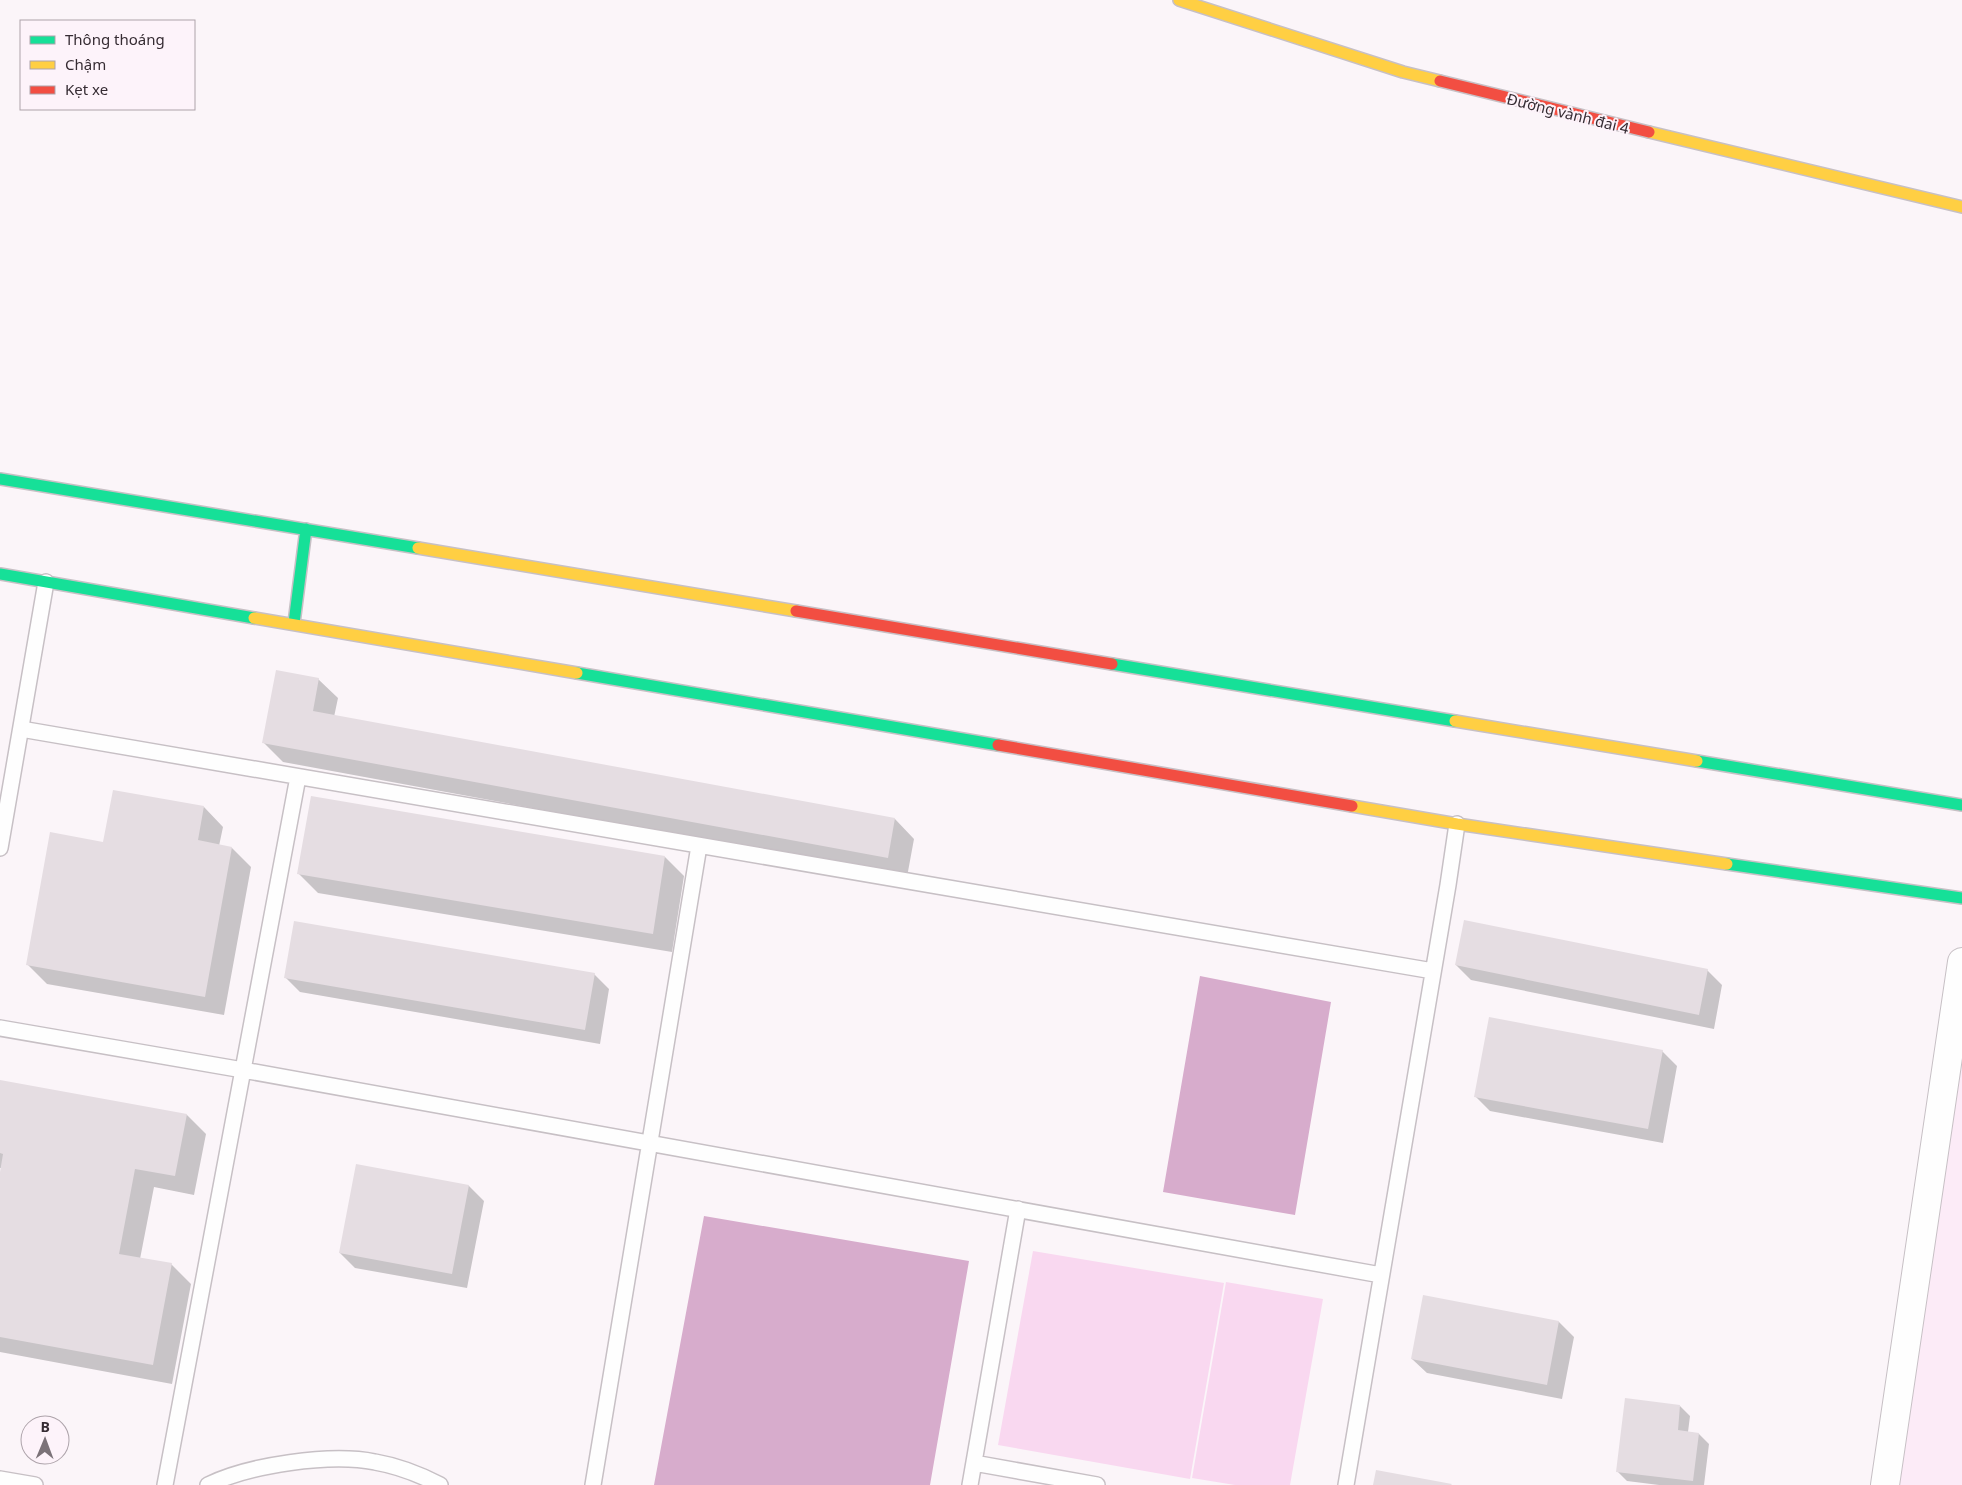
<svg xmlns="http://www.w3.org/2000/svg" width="1962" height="1485" font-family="'Noto Sans',sans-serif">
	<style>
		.built { fill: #fcebf7 }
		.green { fill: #f9d8f0 }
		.water { fill: #d7accc }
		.shadow { fill: #0003 }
		.building { fill: #e5dde2 }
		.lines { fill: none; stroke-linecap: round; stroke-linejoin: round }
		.lane-casing { stroke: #c7c0c5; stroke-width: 18 }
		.street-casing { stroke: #c7c0c5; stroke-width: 30 }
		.fast-casing { stroke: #c7c0c5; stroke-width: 14 }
		.slow-casing { stroke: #c7c0c5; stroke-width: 14 }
		.jam-casing { stroke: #c7c0c5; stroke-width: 14 }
		.lane { stroke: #fefefe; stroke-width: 15 }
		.street { stroke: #fefefe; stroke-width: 28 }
		.fast { stroke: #16e098; stroke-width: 11 }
		.slow { stroke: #ffcf43; stroke-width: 11 }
		.jam { stroke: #f24e42; stroke-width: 11 }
		.labels { text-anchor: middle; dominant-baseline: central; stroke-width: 4; stroke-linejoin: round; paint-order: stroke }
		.street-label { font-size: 15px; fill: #362c33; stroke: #fdf3fa }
	</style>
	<rect width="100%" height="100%" fill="#fbf5f9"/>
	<path class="built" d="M1962 955V1485H1887Z"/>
	<path class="green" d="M1033 1251 1224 1283 1190 1479 998 1445Z
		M1226 1282 1323 1299 1290 1485H1235L1192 1478Z"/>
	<path class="water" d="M1200 976 1331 1002 1295 1215 1163 1192Z
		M704 1216 969 1261 930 1485H654Z"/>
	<path class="shadow" d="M318 679 338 698 334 717 895 819 914 839 907 877 283 762 264 743Z
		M204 807 223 827 219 846 232 848 251 867 224 1015 47 984 28 965 104 843Z
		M665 857 684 876 672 952 318 893 299 874Z
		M1456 965 1707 970 1722 985 1714 1029 1471 980Z
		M594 974 609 989 600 1044 300 992 285 977Z
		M1662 1051 1677 1066 1663 1143 1490 1111 1475 1096Z
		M0 1081 187 1115 206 1134 194 1195 154 1187 140 1259 171 1264 191 1284 172 1384 0 1352V1179L2 1168H0Z
		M357 1166 469 1186 484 1201 467 1288 355 1268 340 1253Z
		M1424 1297 1559 1322 1574 1337 1562 1399 1427 1373 1412 1359Z
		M1680 1406 1690 1416 1688 1432 1699 1434 1709 1444 1704 1485H1659L1627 1481 1617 1471Z"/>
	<path class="building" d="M276 670 319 678 313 711 895 818 888 858 262 743Z
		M113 790 204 806 198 840 232 847 205 997 26 965 50 832 103 842Z
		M311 796 665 856 653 934 297 874Z
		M1464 920 1708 969 1699 1015 1455 965Z
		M294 921 595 973 585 1030 284 978Z
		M1489 1017 1663 1050 1648 1129 1474 1097Z
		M0 1080 187 1114 175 1176 135 1169 119 1254 172 1263 153 1365 0 1337V1172L3 1154 0 1153Z
		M356 1164 469 1185 452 1274 339 1253Z
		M1423 1295 1559 1321 1547 1385 1411 1359Z
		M1625 1398 1680 1405 1678 1430 1699 1433 1693 1481 1616 1472Z
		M1376 1470 1452 1484 1451 1485H1373Z"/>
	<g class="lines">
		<g class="lane-casing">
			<path id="lane" d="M21 729 1433 971
				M0 848 46 582
				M0 1028 243 1070 1381 1275
				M974 1463 1097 1485
				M0 1479 35 1485
				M165 1485 298 777
				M208 1485C249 1465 330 1453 375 1462 398 1466 419 1474 440 1485
				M593 1485 699 846
				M970 1485 1018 1209
				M1346 1485 1448 885 1457 824"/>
		</g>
		<g class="street-casing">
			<path id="street" d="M1885 1485 1962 962"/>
		</g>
		<g class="fast-casing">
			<path id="fast" d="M0 479 418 548
				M0 574 254 618
				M294 623 306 529
				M1112 664 1455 721
				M577 673 998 745
				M1697 761 1962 805
				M1727 864 1962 898"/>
		</g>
		<g class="slow-casing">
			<path id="slow" d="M1179 0 1403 72 1440 81
				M1649 132 1962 207
				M418 548 796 611
				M254 618 577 673
				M1455 721 1697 761
				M1352 806 1457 824 1727 864"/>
		</g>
		<g class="jam-casing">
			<path id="jam" d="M1440 81 1649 132
				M796 611 1112 664
				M998 745 1352 806"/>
		</g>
		<use href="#lane" class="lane"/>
		<use href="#street" class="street"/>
		<use href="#fast" class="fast"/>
		<use href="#slow" class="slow"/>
		<use href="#jam" class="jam"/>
	</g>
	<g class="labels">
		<g class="street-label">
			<text transform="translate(1568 113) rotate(14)">Đường vành đai 4</text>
		</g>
	</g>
	<rect x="20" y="20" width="175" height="90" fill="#fdf3fa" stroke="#ada3aa"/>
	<rect x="30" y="36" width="25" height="8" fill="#16e098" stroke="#ada3aa"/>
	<text x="65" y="45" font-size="15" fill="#362c33">Thông thoáng</text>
	<rect x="30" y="61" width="25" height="8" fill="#ffcf43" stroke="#ada3aa"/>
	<text x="65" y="70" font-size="15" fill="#362c33">Chậm</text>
	<rect x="30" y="86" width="25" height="8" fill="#f24e42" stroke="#ada3aa"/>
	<text x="65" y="95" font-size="15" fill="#362c33">Kẹt xe</text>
	<g transform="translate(45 1440) rotate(1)"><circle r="24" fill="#fdf3fa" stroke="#ada3aa"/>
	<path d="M0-4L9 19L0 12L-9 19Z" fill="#7b7278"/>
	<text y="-8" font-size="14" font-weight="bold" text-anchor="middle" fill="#362c33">B</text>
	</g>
</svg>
